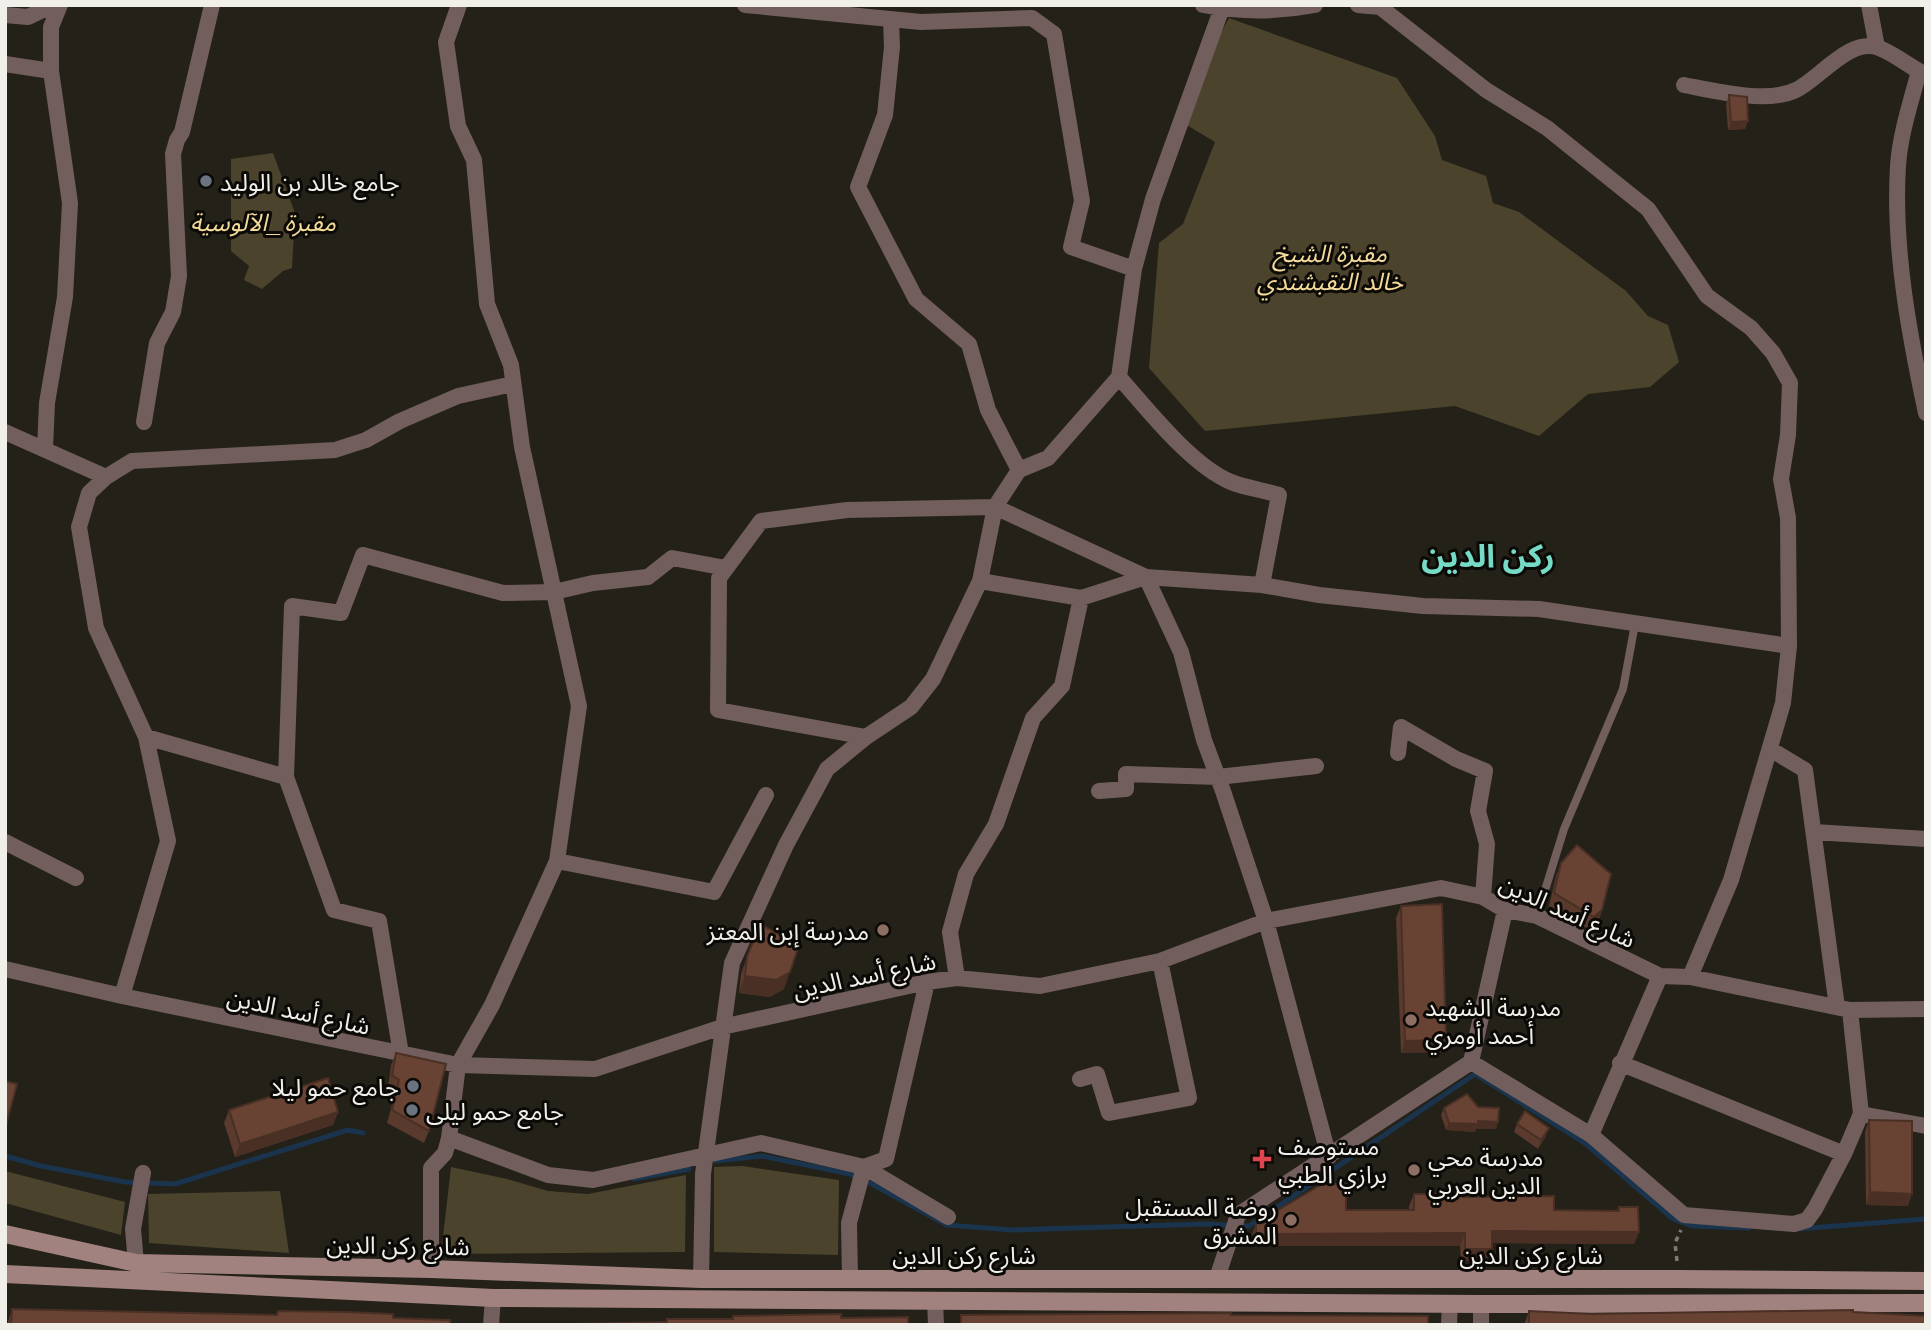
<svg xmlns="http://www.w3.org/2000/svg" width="1931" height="1330" font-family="'Playfair Display','Noto Sans Arabic',serif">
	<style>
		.green { fill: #4c432d }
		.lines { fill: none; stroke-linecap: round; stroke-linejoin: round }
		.stream { stroke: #1a344e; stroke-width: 5 }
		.path { stroke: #7c7a73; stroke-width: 3.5; stroke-dasharray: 5 5; stroke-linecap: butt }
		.lane { stroke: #725f5d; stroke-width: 8 }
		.street { stroke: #725f5d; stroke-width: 16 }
		.secondary { stroke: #a1827f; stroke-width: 18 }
		.wall { fill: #593a2d }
		.shaded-wall { fill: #492f24 }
		.building { fill: #684334; stroke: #492f24; stroke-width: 2 }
		.worship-dot { fill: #6b7280; stroke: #0c0a07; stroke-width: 2.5 }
		.education-dot { fill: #8d6e63; stroke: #0c0a07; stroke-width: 2.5 }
		.health-dot { fill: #e0444e; stroke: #0c0a07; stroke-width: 2.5 }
		.labels { text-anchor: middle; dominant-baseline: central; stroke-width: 6; stroke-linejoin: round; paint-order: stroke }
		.poi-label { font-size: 24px; fill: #f1efea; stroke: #0c0a07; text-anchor: start }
		.park-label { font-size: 24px; font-style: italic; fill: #f3da99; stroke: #0c0a07 }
		.street-label { font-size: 24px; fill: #f1efea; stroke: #0c0a07 }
		.district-label { font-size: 32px; font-weight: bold; fill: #76dbc6; stroke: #0c0a07 }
	</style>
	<rect width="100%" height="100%" fill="#242119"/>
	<path class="green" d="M1229 18 1397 78 1435 136 1442 160 1486 176 1493 203 1519 212 1626 291 1648 316 1668 325 1679 362 1650 387 1588 394 1539 436 1455 406 1205 431 1149 368 1159 243 1183 224 1215 142 1175 118Z
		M273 153 295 213 292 268 283 271 262 289 244 280 249 266 231 251V159Z
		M742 1166 839 1180 838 1255 714 1252V1167Z
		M451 1167 507 1179 548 1191 588 1194 686 1175 685 1252 441 1254Z
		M5 1171 125 1202 121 1235 5 1203Z
		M280 1191 289 1253 149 1243 148 1194Z"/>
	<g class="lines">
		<path class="stream" d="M5 1156 41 1166 125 1182 175 1184 348 1130 363 1133
			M715 1161 762 1156 850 1174 870 1183 947 1225 1012 1230 1203 1224 1249 1226 1475 1074 1586 1144 1673 1219 1692 1226 1749 1228
			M634 1179 689 1169
			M1797 1229 1926 1219"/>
		<path class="path" d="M1677 1261 1675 1243 1681 1230"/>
		<path class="lane" d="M1537 916 1564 829 1623 689 1635 624"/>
		<path class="street" d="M745 5 921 22 1032 18 1054 34 1082 201 1071 247 1134 269
			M1203 5C1239 12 1279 12 1315 5
			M1358 5 1380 7 1486 90 1547 128 1648 209 1707 296 1751 328 1773 353 1790 383 1788 435 1781 479 1788 518 1789 646 1783 703 1731 880 1690 977
			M1869 5 1877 47
			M5 15 28 17 53 5
			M891 19 892 47 885 115 858 187 916 299 969 344 988 410 1019 470
			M5 64 51 71
			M1919 71C1911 102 1900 134 1898 166 1893 247 1909 334 1926 413
			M1684 85C1715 91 1767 104 1796 90 1819 79 1851 36 1879 48 1895 54 1910 67 1926 75
			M1119 377C1147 409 1192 466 1231 482 1246 488 1263 490 1279 495L1262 585
			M144 422 157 343 173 312 179 276 173 154 177 140 182 132 212 5
			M5 432 106 477
			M45 448 47 403 65 297 70 203 51 71V27L60 5
			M980 581 1081 598 1146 577 1262 585 1319 595 1423 606 1539 609 1789 646
			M146 737 286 777 334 910 379 921 401 1054
			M866 737 718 710 719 578 761 521 847 510 995 507 1146 577 1181 652 1204 740 1223 791 1266 921 1329 1157
			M1770 749 1805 770 1837 1007
			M1398 753 1401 727 1456 759 1485 771 1478 811 1487 844 1483 897
			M286 777 292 606 341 613 363 555 503 593 554 592 593 583 648 577 672 558 726 568
			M1099 791 1126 789V774L1218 777 1316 766
			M1814 832 1926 839
			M5 842 76 878
			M557 861 714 892 766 795
			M5 969 122 996 458 1065 595 1069 722 1027 927 982 957 978 1040 986 1160 961 1266 921 1441 888 1483 897 1505 910 1537 916 1660 976 1690 977 1850 1010 1926 1009
			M957 978 950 932 966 874 996 824 1033 718 1062 686 1081 598
			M122 996 168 841 146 737 96 628 79 527 89 493 106 477 132 461 335 450 366 440 400 421 458 396 513 384
			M1471 1062 1591 1135 1684 1215 1794 1224 1807 1220 1815 1209 1844 1154 1861 1114 1850 1010
			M1620 1063 1844 1154
			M1080 1079 1097 1074 1109 1113 1189 1098 1160 961
			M1861 1114 1926 1126
			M1591 1135 1660 976
			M449 1138 548 1175 593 1180 761 1143 864 1167 948 1217
			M136 1263 133 1229 143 1173
			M431 1269V1168L445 1153 449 1138 458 1065 492 1005 557 861 579 706 522 447 511 365 487 304 474 160 458 126 446 42 459 5
			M850 1278 849 1223 864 1167 886 1159 927 982
			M1217 1278 1238 1215 1471 1062 1505 910
			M701 1279 703 1174 732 963 786 845 827 769 866 737 911 707 933 679 980 581 995 507 1019 470 1048 458 1119 377 1134 269 1153 199 1223 5
			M935 1301 936 1325
			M1481 1304V1325
			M491 1325 493 1298
			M1449 1325 1450 1303"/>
		<path class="secondary" d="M5 1234 136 1263 431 1269 701 1279H1678L1926 1281
			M5 1274 493 1298 1481 1304 1926 1303"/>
	</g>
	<path class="wall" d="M1729 95 1748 121 1745 129 1728 130 1726 104Z
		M1561 863 1602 910 1598 923 1590 930 1549 906 1556 876Z
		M1401 906 1446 1040 1442 1052 1401 1053 1396 918Z
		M747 957 784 989 770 997 739 993 741 974Z
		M396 1053 429 1131 424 1143 387 1123 395 1093 388 1088 391 1065Z
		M1444 1108 1496 1129H1476L1475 1132 1446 1130 1441 1115Z
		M229 1110 338 1112 333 1125 235 1157 224 1123Z
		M1869 1120 1908 1206 1866 1205 1865 1132Z
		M1517 1124 1546 1136 1538 1149 1514 1132Z
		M1414 1194 1463 1197 1554 1210 1617 1211 1619 1207 1639 1232 1634 1244 1492 1243 1488 1261H1461L1460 1246H1252V1235L1256 1223 1346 1210H1409V1206Z
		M12 1309 276 1315 278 1311 393 1318 450 1325H7Z
		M1529 1311 1591 1314 1853 1312 1926 1325H1524Z"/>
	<path class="shaded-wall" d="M1748 121 1745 129 1728 130 1731 122Z
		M1602 910 1598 923 1590 930 1594 917Z
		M790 972 784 989 770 997 739 993 745 976Z
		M1446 1040 1442 1052 1401 1053 1405 1041Z
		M338 1112 333 1125 235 1157 240 1144Z
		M1478 1121 1498 1122 1496 1129H1476L1475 1132 1446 1130 1449 1123Z
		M1549 1128 1546 1136 1538 1149 1541 1140Z
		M1870 1192 1912 1194 1908 1206 1866 1205Z
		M1492 1231 1639 1232 1634 1244 1488 1243Z
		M1465 1233 1460 1246H1252L1256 1234Z
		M1465 1249H1492L1488 1261H1461Z"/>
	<path class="building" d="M1729 95 1747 97 1748 121 1731 122Z
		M1577 845 1611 874 1602 910 1594 917 1554 893 1561 863Z
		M1442 904 1446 1040 1405 1041 1401 906Z
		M760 924 799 945 790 972 776 980 745 976 747 957Z
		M396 1053 446 1064 429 1131 392 1110 399 1080 392 1075Z
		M328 1078 338 1112 240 1144 229 1110Z
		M5 1081 17 1084 5 1129Z
		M1467 1094 1478 1107 1499 1108 1498 1122 1478 1121V1124L1449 1123 1444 1108Z
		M1525 1111 1549 1128 1541 1140 1517 1124Z
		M1869 1120 1912 1121V1194L1870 1192Z
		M1322 1184H1346V1210H1414V1194H1463V1197L1554 1196V1210L1619 1211V1207H1638L1639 1232 1492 1231V1249H1465V1233L1256 1234V1223Z
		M12 1309 277 1315 278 1311 345 1312 393 1314V1318L450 1320V1325H11Z
		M1853 1310V1312L1926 1316V1325H1529V1311L1591 1314Z
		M1231 1313V1315L1428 1316V1325H961V1315Z
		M841 1314V1318L908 1317V1325H530L667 1322V1319H733V1316Z"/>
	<g class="worship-dot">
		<circle cx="206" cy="181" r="7"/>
		<circle cx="413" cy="1086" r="7"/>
		<circle cx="412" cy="1110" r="7"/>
	</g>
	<g class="education-dot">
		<circle cx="883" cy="930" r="7"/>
		<circle cx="1411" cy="1020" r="7"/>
		<circle cx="1414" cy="1170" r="7"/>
		<circle cx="1291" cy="1220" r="7"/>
	</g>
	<path class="health-dot" d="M1258.5 1148.5h7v7h7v7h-7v7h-7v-7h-7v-7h7z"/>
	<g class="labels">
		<g class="poi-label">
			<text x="220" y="181">جامع خالد بن الوليد</text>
			<text x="869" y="930" text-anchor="end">مدرسة إبن المعتز</text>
			<text x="1425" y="1006">مدرسة الشهيد<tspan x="1425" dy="28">أحمد أومري</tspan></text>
			<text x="399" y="1086" text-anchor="end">جامع حمو ليلا</text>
			<text x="426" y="1110">جامع حمو ليلى</text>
			<text x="1278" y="1145">مستوصف<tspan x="1278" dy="28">برازي الطبي</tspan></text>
			<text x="1428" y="1156">مدرسة محي<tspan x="1428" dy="28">الدين العربي</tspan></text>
			<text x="1277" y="1206" text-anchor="end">روضة المستقبل<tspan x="1277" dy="28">المشرق</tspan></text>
		</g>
		<g class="park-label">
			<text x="263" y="221">مقبرة_الآلوسية</text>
			<text x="1330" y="252">مقبرة الشيخ<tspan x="1330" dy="28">خالد النقبشندي</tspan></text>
		</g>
		<g class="street-label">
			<text transform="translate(1568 910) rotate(24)">شارع أسد الدين</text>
			<text transform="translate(864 974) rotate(-12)">شارع أسد الدين</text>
			<text transform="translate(299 1010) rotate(12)">شارع أسد الدين</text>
			<text transform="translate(398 1244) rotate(1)">شارع ركن الدين</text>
			<text x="964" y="1254">شارع ركن الدين</text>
			<text x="1531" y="1254">شارع ركن الدين</text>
		</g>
		<g class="district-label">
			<text x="1488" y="553">ركن الدين</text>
		</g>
	</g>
	<rect width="1931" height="1330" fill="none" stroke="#f1efea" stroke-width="14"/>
</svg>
